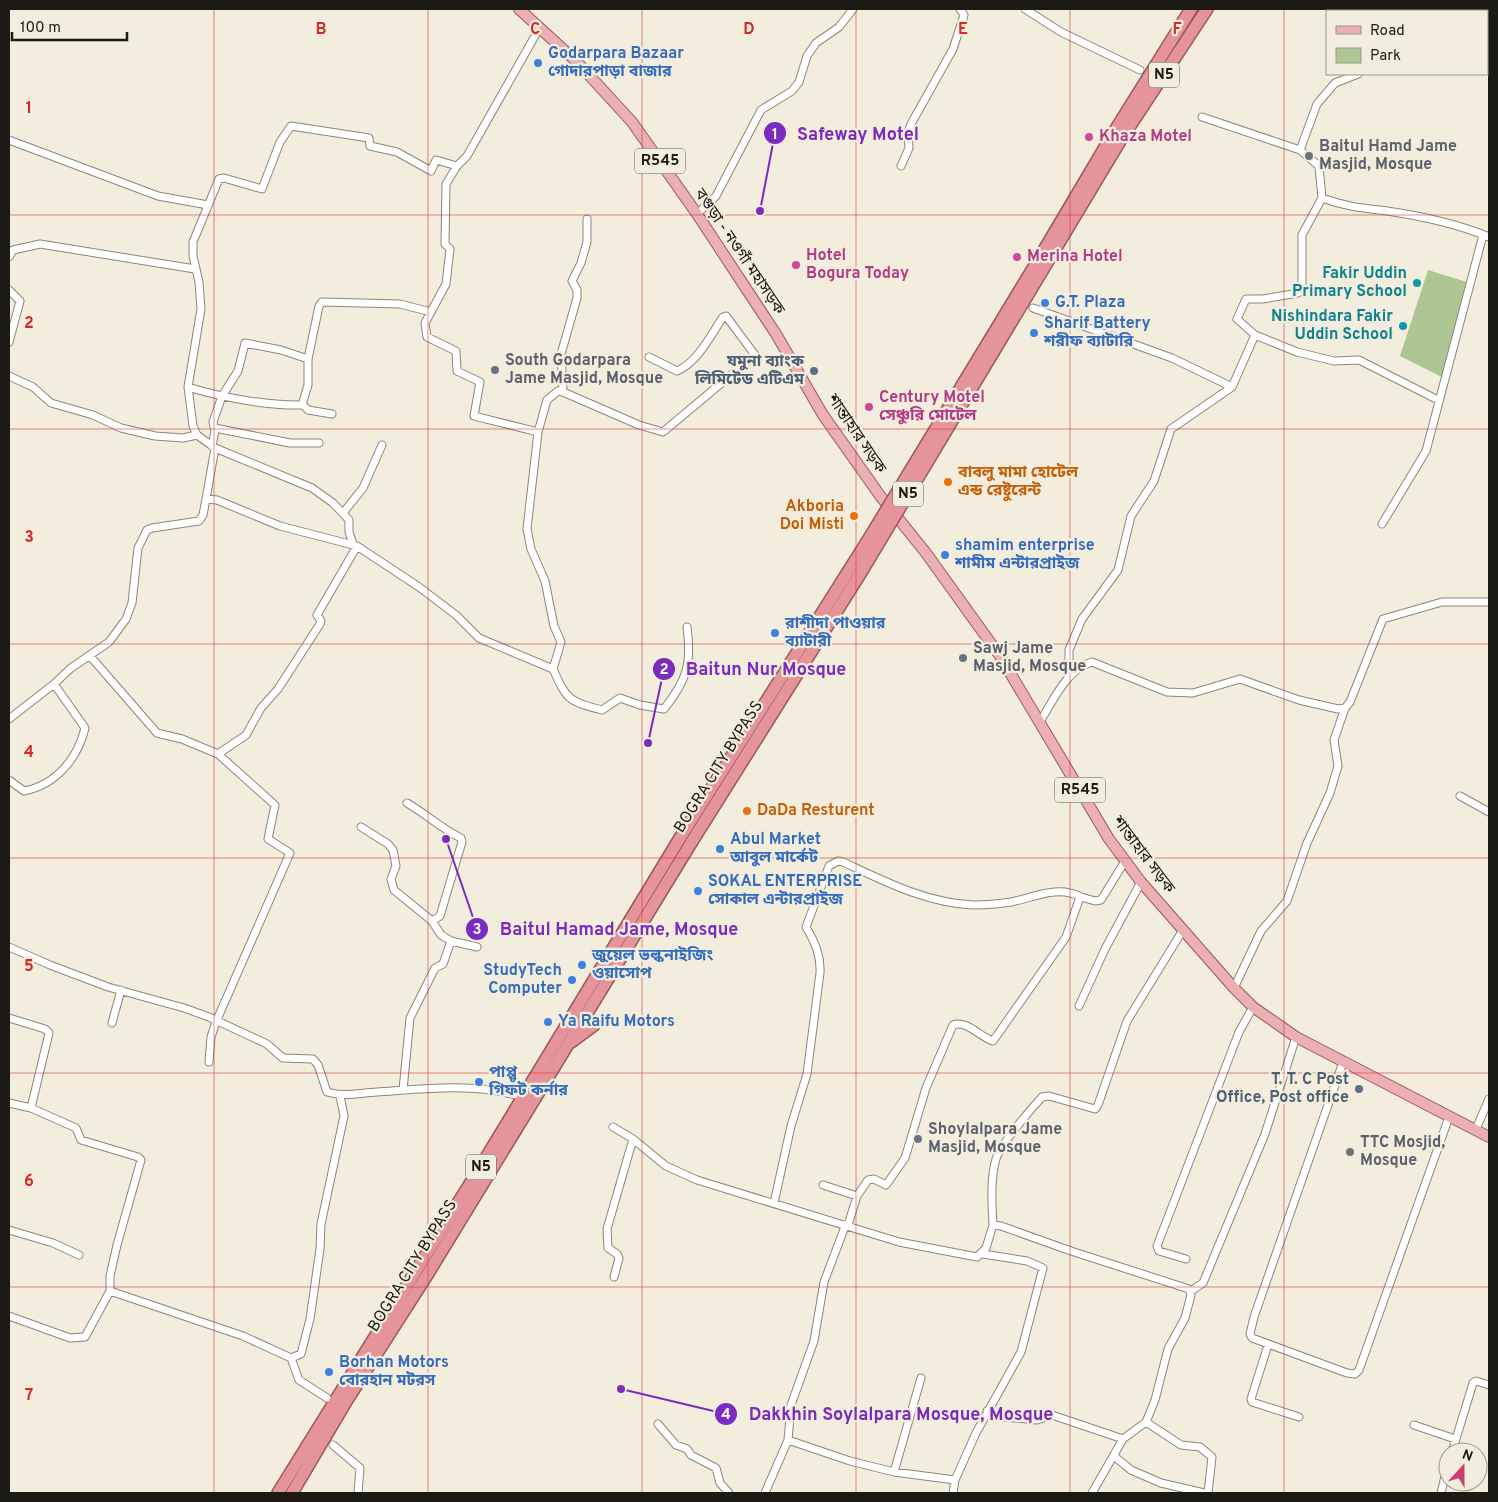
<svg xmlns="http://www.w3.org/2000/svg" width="1498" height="1502" font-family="Overpass,'Noto Sans Bengali',sans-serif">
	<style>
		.green { fill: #adc693 }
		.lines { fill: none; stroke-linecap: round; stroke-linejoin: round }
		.minor-casing { stroke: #8b8778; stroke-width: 9 }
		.primary-casing { stroke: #9b585c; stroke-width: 12 }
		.trunk-casing { stroke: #9b585c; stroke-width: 14 }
		.minor { stroke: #fff; stroke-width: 7 }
		.primary { stroke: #ecafb4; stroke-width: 10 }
		.trunk { stroke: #e6949b; stroke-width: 11 }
		.trunk-bridge-casing { stroke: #9b585c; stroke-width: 14; stroke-linecap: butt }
		.trunk-bridge { stroke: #e6949b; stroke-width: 11 }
		.grid { fill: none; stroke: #d62828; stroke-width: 1; stroke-opacity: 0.55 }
		.shop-dot { fill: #3f7fe0; stroke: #f2eddc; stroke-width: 2 }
		.hotel-dot { fill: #d1479c; stroke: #f2eddc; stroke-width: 2 }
		.worship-dot { fill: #6b7280; stroke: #f2eddc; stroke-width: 2 }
		.culture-dot { fill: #0f9aa8; stroke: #f2eddc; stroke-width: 2 }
		.service-dot { fill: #5c6f8a; stroke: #f2eddc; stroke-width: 2 }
		.food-dot { fill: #e8710a; stroke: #f2eddc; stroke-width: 2 }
		.labels { text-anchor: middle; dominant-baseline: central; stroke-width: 4.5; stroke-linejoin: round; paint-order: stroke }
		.shield { fill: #f2eddc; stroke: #5c5950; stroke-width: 1 }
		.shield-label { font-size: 15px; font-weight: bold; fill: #1b1a14 }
		.shop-label { font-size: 16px; font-weight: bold; fill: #366cbe; stroke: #f2eddc; text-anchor: start }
		.hotel-label { font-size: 16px; font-weight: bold; fill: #b23c85; stroke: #f2eddc; text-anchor: start }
		.worship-label { font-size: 16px; font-weight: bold; fill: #5b616d; stroke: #f2eddc; text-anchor: start }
		.street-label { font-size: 16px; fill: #1b1a14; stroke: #f2eddc }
		.culture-label { font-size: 16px; font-weight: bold; fill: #0d838f; stroke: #f2eddc; text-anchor: end }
		.service-label { font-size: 16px; font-weight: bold; fill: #4e5e75; stroke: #f2eddc; text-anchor: end }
		.food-label { font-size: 16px; font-weight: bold; fill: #c56008; stroke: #f2eddc; text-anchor: start }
		.grid-label { font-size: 16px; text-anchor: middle; font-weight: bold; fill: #d62828; stroke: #f2eddc; stroke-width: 4.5; stroke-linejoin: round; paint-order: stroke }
		.leader { fill: none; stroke: #7b2cbf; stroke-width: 2 }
		.callout-dot { fill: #7b2cbf; stroke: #f2eddc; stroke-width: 2 }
		.mark-label { font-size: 15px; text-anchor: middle; font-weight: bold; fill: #fff }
		.callout-label { font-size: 18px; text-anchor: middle; font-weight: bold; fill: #7b2cbf; stroke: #f2eddc; stroke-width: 4.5; stroke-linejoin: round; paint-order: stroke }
	</style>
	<rect width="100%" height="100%" fill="#f2eddc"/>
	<path class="green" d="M1428 270 1470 283 1444 378 1400 356Z"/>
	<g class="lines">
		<g class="minor-casing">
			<path id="minor" d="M1025 9 1061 32 1140 70
				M1394 11 1396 9
				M1487 24 1489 18
				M9 140 158 196 208 205
				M1300 150 1317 104 1335 83 1358 74
				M901 166 909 148 908 132 911 124 953 49 964 15 960 9
				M1322 198C1347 207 1362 208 1387 211 1421 216 1458 224 1489 237
				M697 214 716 196 761 110 792 91 799 82 807 56 816 43 839 27 853 9
				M9 257 13 250 40 244 195 269
				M9 290 20 301 9 342
				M1033 308 1172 358 1232 387
				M1255 335 1297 352 1334 361 1359 360 1438 400
				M308 359 319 306 322 302 400 304 431 312
				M9 376 33 387 51 403 93 415 121 428 155 436 183 438 197 435
				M188 387C220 397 268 406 302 405L308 385V359L281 350 245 343 238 371 222 396 213 422 215 431 212 446
				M563 392 561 354 577 298V290L572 281 581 263 587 242V219
				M303 405 308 410 332 414
				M215 428 290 443H319
				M538 432 474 416 480 382 457 371 456 351 427 337 425 323 446 284 450 249 445 244 446 184 457 166 467 156 540 27
				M215 448 312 488 333 503 349 520V532L353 544
				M206 499 215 448 197 435 193 426 188 387 201 309 199 282 193 256V242L219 179 224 178 262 189 280 142 291 126 369 138 370 146 397 152 431 171 436 160 457 166
				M343 513 363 488 382 445
				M1382 524 1426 451 1483 235
				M90 656 157 733 182 739 218 754 275 805 268 839 290 853 216 1022 211 1037 209 1062
				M553 669 561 642 554 626 545 581 531 549 527 529 538 432 547 400 558 391 563 392 639 425 663 432 755 355 726 316 723 317C711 335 698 362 677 371L649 357
				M1073 671 1069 666V650L1082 619 1118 570 1131 516 1154 481 1171 429 1232 387 1255 335 1237 319 1246 299H1263L1298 293 1302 286V235L1322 198 1319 166 1300 150 1202 117
				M9 719 54 684 71 668 109 642 126 619 132 603 138 548 147 530 152 528 199 521 203 515 206 499 217 500 280 526 357 546 419 587 456 615 479 638 553 669C567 700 568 701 602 710L620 698 640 705 664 709C687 680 692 664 687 627
				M1039 723C1053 702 1066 669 1092 662L1167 692 1193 693 1240 679 1299 700 1338 709 1345 708 1350 702 1383 619 1442 602H1489
				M218 754 246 735 261 708 278 689 320 624 321 621 317 615 357 546
				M9 780 24 791C56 785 78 758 85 728L54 684
				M1460 796 1489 812
				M407 803C426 814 442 829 461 838L462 842 440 916 432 921
				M361 827 388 844 393 850 396 866 391 879 394 890 432 921 441 935 451 941 477 947
				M9 947 50 965 108 987 184 1008 209 1017 267 1044 283 1058 313 1059 318 1065 327 1092C344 1097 359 1093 377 1092 422 1089 472 1083 515 1095
				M1234 988 1261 931 1287 901 1307 843 1330 793 1338 766 1334 740 1345 708
				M1079 1006 1105 949 1141 882
				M9 1018 45 1029 49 1033 31 1108
				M112 1023 121 990
				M1343 1062 1254 1317 1250 1334 1252 1338 1347 1373 1355 1374 1359 1370 1449 1117
				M403 1090 410 1018 435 968 443 964 451 941
				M9 1103 31 1108 76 1128 81 1140 138 1157 141 1160 117 1245 110 1276V1291L85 1337 70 1338 9 1316
				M613 1127 633 1139 666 1166 697 1180 899 1242 977 1257 986 1248 993 1225 1001 1226 1071 1251 1189 1289 1191 1295 1185 1318 1168 1349 1155 1400 1146 1422 1123 1439 1092 1493
				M1476 1129 1489 1099
				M823 1185 857 1196
				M774 1203 791 1126 807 1074 820 973C821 956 815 942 806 927L829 866 838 861 843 862C884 881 926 903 973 905 985 905 999 904 1011 902 1035 897 1058 885 1081 897
				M848 1225 857 1196 868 1180 874 1179 886 1185 905 1158 926 1088 953 1025C967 1020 980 1037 993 1041L1066 937 1079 900 1081 897 1095 901 1101 900 1125 861
				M993 1225C992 1205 990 1179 996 1159 1000 1145 1031 1109 1042 1097L1049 1096 1095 1109 1098 1105 1127 1021 1183 930
				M9 1230 53 1243 79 1255
				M1186 1259 1159 1251 1157 1246 1239 1032 1253 1007
				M614 1277 619 1258 617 1254 608 1248 607 1229 633 1139
				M110 1291 243 1336 291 1358 299 1380 327 1398
				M1191 1291 1203 1283 1265 1134 1296 1037
				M1268 1345 1251 1399 1252 1402 1299 1417
				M291 1358 301 1354 310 1319 320 1249 321 1224 344 1116 340 1096
				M987 1411 1005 1417 1037 1420 1052 1415 1123 1439
				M1146 1422 1181 1445 1200 1447 1212 1457 1208 1493
				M658 1424 676 1445 687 1449 691 1455 716 1468 720 1483 729 1493
				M1414 1425 1455 1439
				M788 1440 850 1461 894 1472 955 1480
				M333 1445 360 1468 358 1493
				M1452 1452 1473 1383 1476 1381 1489 1385
				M1114 1456 1131 1470 1161 1483 1204 1493
				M894 1472 921 1378
				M765 1493 788 1440 791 1405 814 1341 824 1282 846 1224
				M953 1493 955 1480 976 1433 1021 1352 1043 1268 1027 1261 983 1254
				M1441 1493 1448 1464"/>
		</g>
		<g class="primary-casing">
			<path id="primary" d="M519 9 577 62 632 122 697 214 776 334 823 415 881 497 926 553 1000 656 1109 839 1141 882 1234 988 1253 1007 1296 1037 1489 1137"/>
		</g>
		<g class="trunk-casing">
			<path id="trunk" d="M1111 137 1191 9
				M1120 141 1207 9
				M571 1042 594 1025
				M278 1493 478 1171 680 838
				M292 1493 347 1400 427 1275 691 843"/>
		</g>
		<use href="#minor" class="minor"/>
		<use href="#primary" class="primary"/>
		<use href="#trunk" class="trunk"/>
		<g class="trunk-bridge-casing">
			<path id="trunk-bridge" d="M680 838 870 537 1040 257 1111 137
				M691 843 860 574 1120 141"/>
		</g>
		<use href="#trunk-bridge" class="trunk-bridge"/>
	</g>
	<path class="grid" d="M214 9V1493M428 9V1493M642 9V1493M856 9V1493M1070 9V1493M1284 9V1493M9 215H1489M9 429H1489M9 644H1489M9 858H1489M9 1073H1489M9 1287H1489"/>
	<g class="shop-dot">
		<circle cx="538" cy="63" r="5"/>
		<circle cx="1045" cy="303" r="5"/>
		<circle cx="1034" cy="333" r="5"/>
		<circle cx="945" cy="555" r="5"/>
		<circle cx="775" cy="633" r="5"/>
		<circle cx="720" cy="849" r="5"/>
		<circle cx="698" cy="891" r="5"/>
		<circle cx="582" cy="965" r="5"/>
		<circle cx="572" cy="980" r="5"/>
		<circle cx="548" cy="1022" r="5"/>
		<circle cx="479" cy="1082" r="5"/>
		<circle cx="329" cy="1372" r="5"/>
	</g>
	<g class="hotel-dot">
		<circle cx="1089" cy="137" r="5"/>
		<circle cx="1017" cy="257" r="5"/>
		<circle cx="796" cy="265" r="5"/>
		<circle cx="869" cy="407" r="5"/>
	</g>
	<g class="worship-dot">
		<circle cx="1309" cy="156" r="5"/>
		<circle cx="495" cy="370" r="5"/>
		<circle cx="963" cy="658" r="5"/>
		<circle cx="918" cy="1139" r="5"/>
		<circle cx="1350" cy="1152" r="5"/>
	</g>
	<g class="culture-dot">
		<circle cx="1417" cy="283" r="5"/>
		<circle cx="1403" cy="326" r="5"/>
	</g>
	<g class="service-dot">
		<circle cx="814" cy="371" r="5"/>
		<circle cx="1359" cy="1089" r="5"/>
	</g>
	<g class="food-dot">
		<circle cx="948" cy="482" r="5"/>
		<circle cx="854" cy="516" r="5"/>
		<circle cx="747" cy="811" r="5"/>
	</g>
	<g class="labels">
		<g class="shield">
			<rect x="1149" y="62.5" width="30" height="25" rx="4"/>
			<rect x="635" y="148.5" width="50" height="25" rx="4"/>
			<rect x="893" y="481.5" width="30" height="25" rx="4"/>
			<rect x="1055" y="777.5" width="50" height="25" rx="4"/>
			<rect x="466" y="1154.5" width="30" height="25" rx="4"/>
		</g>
		<g class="shield-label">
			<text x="1164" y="75">N5</text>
			<text x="660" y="161">R545</text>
			<text x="908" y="494">N5</text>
			<text x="1080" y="790">R545</text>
			<text x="481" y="1167">N5</text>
		</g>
		<g class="shop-label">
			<text x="548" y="54">Godarpara Bazaar<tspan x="548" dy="18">গোদারপাড়া বাজার</tspan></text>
			<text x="1055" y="303">G.T. Plaza</text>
			<text x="1044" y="324">Sharif Battery<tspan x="1044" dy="18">শরীফ ব্যাটারি</tspan></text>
			<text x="955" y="546">shamim enterprise<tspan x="955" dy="18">শামীম এন্টারপ্রাইজ</tspan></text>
			<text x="785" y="624">রাশীদা পাওয়ার<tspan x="785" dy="18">ব্যাটারী</tspan></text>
			<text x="730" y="840">Abul Market<tspan x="730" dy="18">আবুল মার্কেট</tspan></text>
			<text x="708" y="882">SOKAL ENTERPRISE<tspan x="708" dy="18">সোকাল এন্টারপ্রাইজ</tspan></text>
			<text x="592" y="956">জুয়েল ভল্কনাইজিং<tspan x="592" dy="18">ওয়াসোপ</tspan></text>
			<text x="562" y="971" text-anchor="end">StudyTech<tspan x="562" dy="18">Computer</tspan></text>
			<text x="558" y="1022">Ya Raifu Motors</text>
			<text x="489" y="1073">পাপ্পু<tspan x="489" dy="18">গিফট কর্নার</tspan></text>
			<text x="339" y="1363">Borhan Motors<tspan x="339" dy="18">বোরহান মটরস</tspan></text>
		</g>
		<g class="hotel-label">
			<text x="1099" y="137">Khaza Motel</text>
			<text x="806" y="256">Hotel<tspan x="806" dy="18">Bogura Today</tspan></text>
			<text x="1027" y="257">Merina Hotel</text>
			<text x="879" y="398">Century Motel<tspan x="879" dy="18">সেঞ্চুরি মোটেল</tspan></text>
		</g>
		<g class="worship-label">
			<text x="1319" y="147">Baitul Hamd Jame<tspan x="1319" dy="18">Masjid, Mosque</tspan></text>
			<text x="505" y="361">South Godarpara<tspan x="505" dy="18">Jame Masjid, Mosque</tspan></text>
			<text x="973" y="649">Sawj Jame<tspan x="973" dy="18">Masjid, Mosque</tspan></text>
			<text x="928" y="1130">Shoylalpara Jame<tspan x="928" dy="18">Masjid, Mosque</tspan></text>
			<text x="1360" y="1143">TTC Mosjid,<tspan x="1360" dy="18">Mosque</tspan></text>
		</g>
		<g class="street-label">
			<text transform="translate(739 252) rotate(56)">বগুড়া - নওগাঁ মহাসড়ক</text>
			<text transform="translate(856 434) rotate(56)">শান্তাহার সড়ক</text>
			<text transform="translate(719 767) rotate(-58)">BOGRA CITY BYPASS</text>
			<text transform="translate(1143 855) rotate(53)">শান্তাহার সড়ক</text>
			<text transform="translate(413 1266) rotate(-58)">BOGRA CITY BYPASS</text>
		</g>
		<g class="culture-label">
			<text x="1407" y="274">Fakir Uddin<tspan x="1407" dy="18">Primary School</tspan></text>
			<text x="1393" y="317">Nishindara Fakir<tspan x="1393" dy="18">Uddin School</tspan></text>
		</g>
		<g class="service-label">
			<text x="804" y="362">যমুনা ব্যাংক<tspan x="804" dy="18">লিমিটেড এটিএম</tspan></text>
			<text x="1349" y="1080">T. T. C Post<tspan x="1349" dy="18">Office, Post office</tspan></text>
		</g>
		<g class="food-label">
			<text x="958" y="473">বাবলু মামা হোটেল<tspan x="958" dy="18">এন্ড রেষ্টুরেন্ট</tspan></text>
			<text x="844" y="507" text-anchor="end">Akboria<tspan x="844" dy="18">Doi Misti</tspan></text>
			<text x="757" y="811">DaDa Resturent</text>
		</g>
	</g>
	<g class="grid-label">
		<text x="321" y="34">B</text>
		<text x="535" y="34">C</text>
		<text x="749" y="34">D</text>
		<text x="963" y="34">E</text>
		<text x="1177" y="34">F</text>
		<text x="29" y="113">1</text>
		<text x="29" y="328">2</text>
		<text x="29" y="542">3</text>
		<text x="29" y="757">4</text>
		<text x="29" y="971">5</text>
		<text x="29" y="1186">6</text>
		<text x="29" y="1400">7</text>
	</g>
	<path class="leader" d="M760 211L775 133M648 743L664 669M446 839L477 929M621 1389L726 1414"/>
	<g class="callout-dot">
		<circle cx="760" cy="211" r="5"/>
		<circle cx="648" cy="743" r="5"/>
		<circle cx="446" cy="839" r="5"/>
		<circle cx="621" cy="1389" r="5"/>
		<circle cx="775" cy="133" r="12"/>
		<circle cx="664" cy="669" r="12"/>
		<circle cx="477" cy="929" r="12"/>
		<circle cx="726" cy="1414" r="12"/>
	</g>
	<g class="mark-label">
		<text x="775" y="139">1</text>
		<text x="664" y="674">2</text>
		<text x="477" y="934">3</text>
		<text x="726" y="1419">4</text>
	</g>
	<g class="callout-label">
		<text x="858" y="140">Safeway Motel</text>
		<text x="766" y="675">Baitun Nur Mosque</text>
		<text x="619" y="935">Baitul Hamad Jame, Mosque</text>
		<text x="901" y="1420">Dakkhin Soylalpara Mosque, Mosque</text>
	</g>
	<rect width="1498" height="1502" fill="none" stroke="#1b1a14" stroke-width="20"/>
	<rect x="1326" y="10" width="162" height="65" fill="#f2eddc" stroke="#9c998c"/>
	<rect x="1336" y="26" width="25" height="8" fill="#ecafb4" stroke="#9c998c"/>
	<text x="1370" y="35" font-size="15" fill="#1b1a14">Road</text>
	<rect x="1336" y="48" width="25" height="15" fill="#adc693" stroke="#9c998c"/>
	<text x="1370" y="60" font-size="15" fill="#1b1a14">Park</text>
	<g transform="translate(1463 1467) rotate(21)"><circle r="24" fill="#f2eddc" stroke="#9c998c"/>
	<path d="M0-4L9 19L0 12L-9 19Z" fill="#cb3e6e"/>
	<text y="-8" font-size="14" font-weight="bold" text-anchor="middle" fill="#1b1a14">N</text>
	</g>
	<path d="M12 32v8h115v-8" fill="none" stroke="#1b1a14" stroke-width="2.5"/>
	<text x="20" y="32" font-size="15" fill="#1b1a14" stroke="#f2eddc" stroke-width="4" paint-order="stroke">100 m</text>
</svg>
